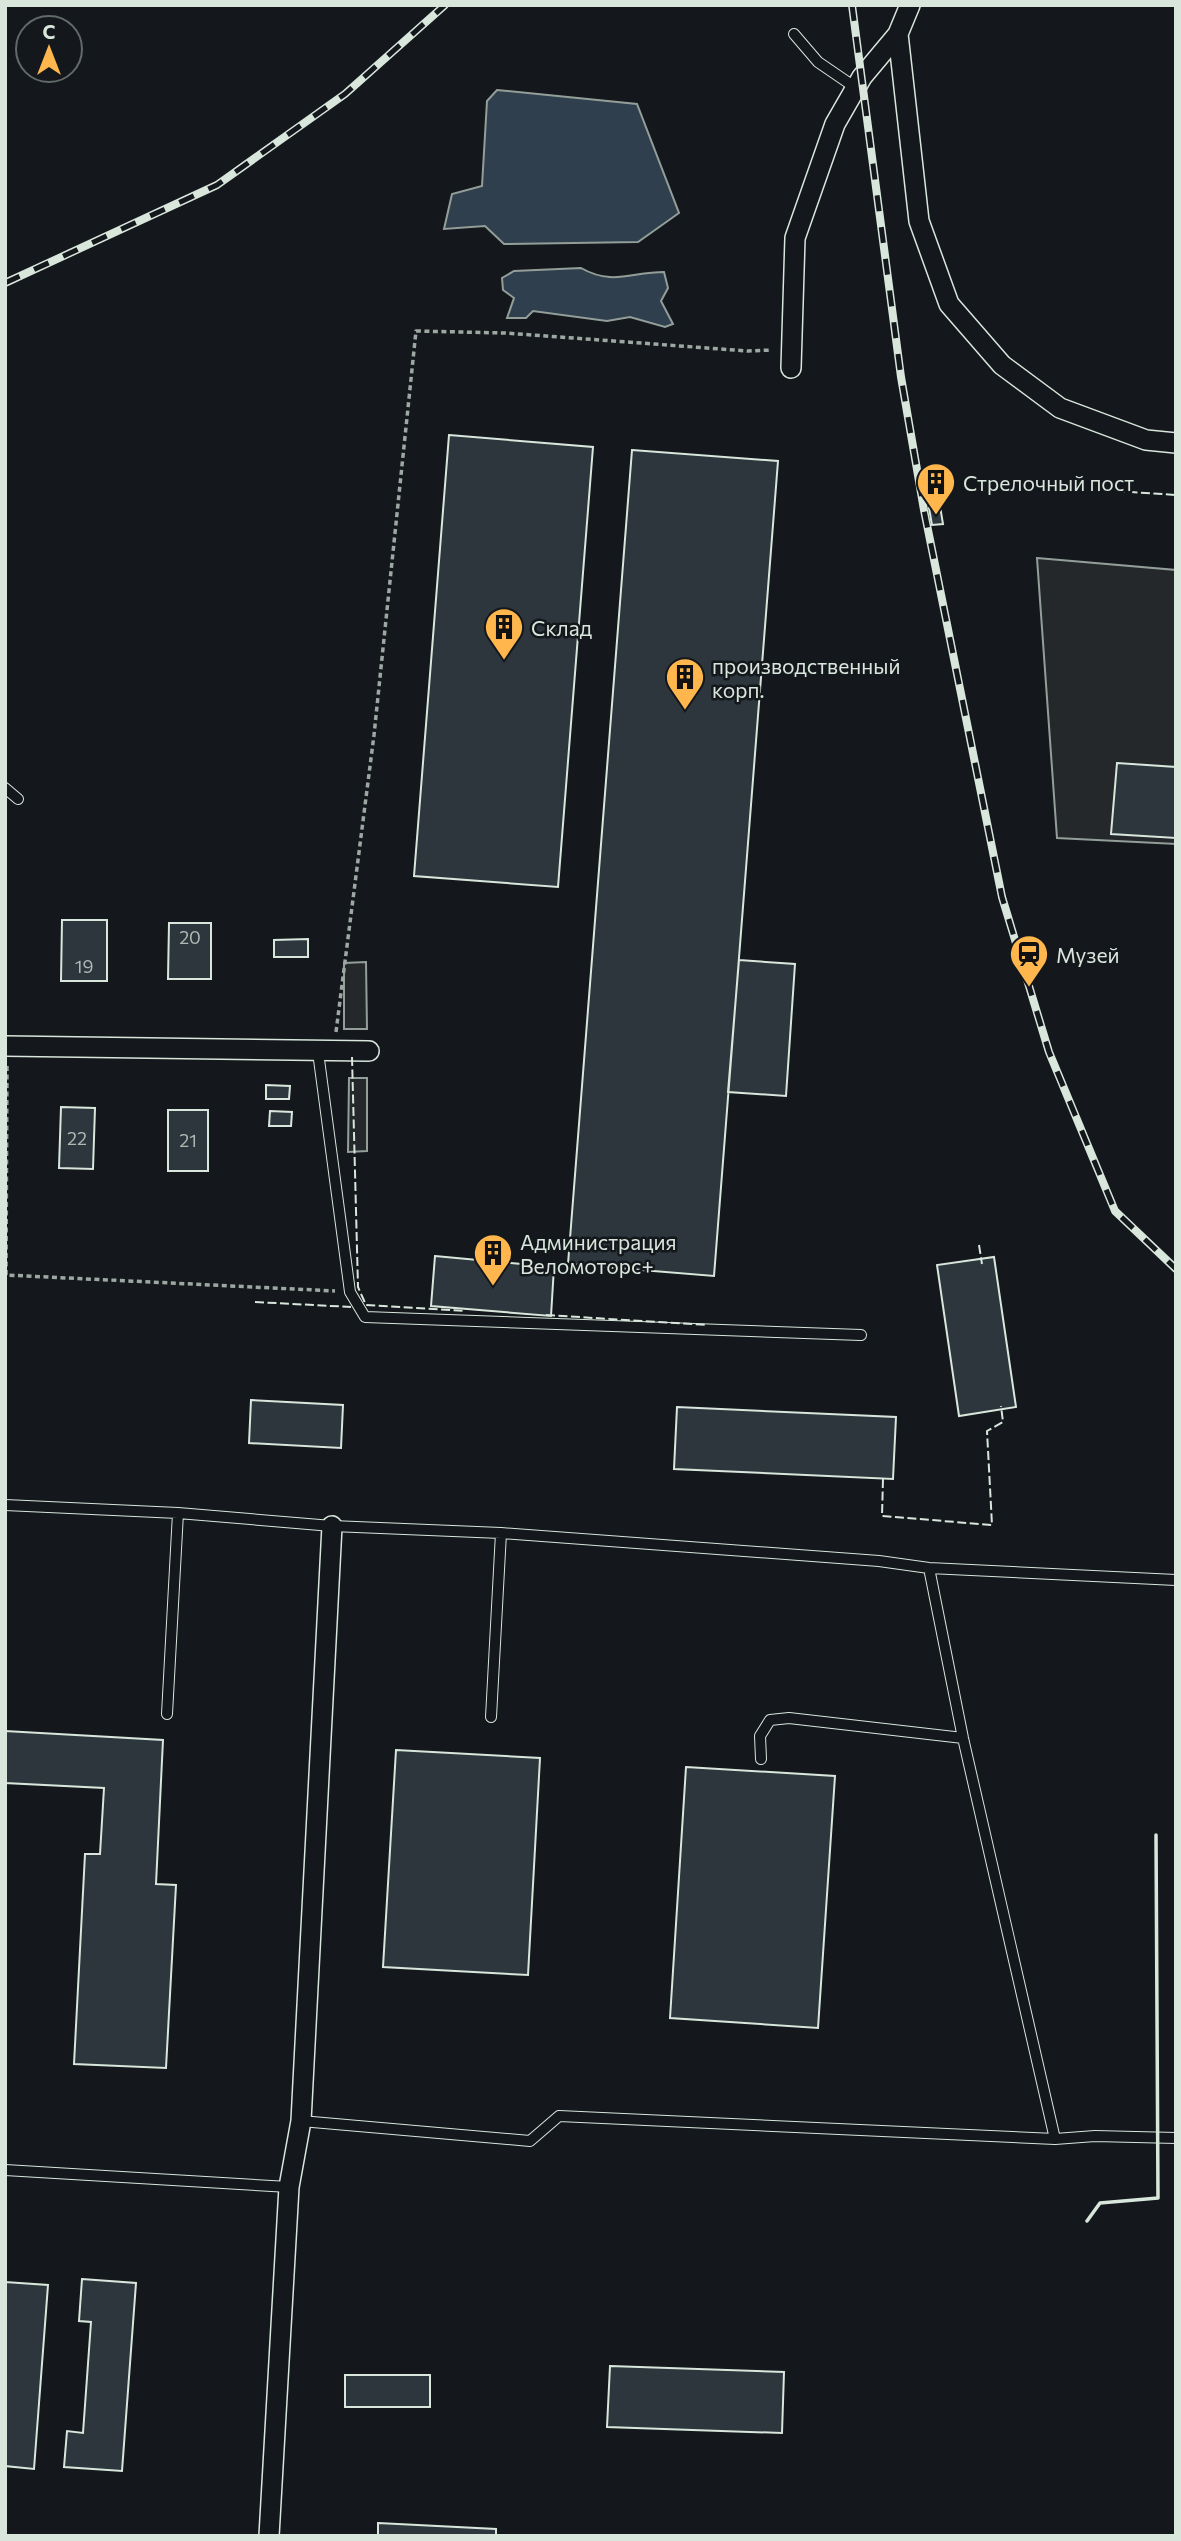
<svg xmlns="http://www.w3.org/2000/svg" width="1181" height="2541" font-family="Commissioner,sans-serif">
	<style>
		.parking { fill: #24282b; stroke: #939e99; stroke-width: 2 }
		.water { fill: #2f3f4d; stroke: #939e99; stroke-width: 2 }
		.building { fill: #2c363c; stroke: #d8e6dc; stroke-width: 2 }
		.lines { fill: none; stroke-linecap: round; stroke-linejoin: round }
		.service-casing { stroke: #d8e6dc; stroke-width: 12 }
		.minor-casing { stroke: #d8e6dc; stroke-width: 22 }
		.path { stroke: #9da8a2; stroke-width: 3.5; stroke-dasharray: 5 3.5; stroke-linecap: butt }
		.service { stroke: #14181c; stroke-width: 10 }
		.minor { stroke: #14181c; stroke-width: 19 }
		.rail-casing { stroke: #d8e6dc; stroke-width: 8 }
		.rail { stroke: #14181c; stroke-width: 5; stroke-dasharray: 16; stroke-linecap: butt }
		.fence { stroke: #d8e6dc; stroke-width: 2; stroke-dasharray: 9 3.5; stroke-linecap: butt }
		.wall { stroke: #d8e6dc; stroke-width: 3.5 }
		.labels { text-anchor: middle; dominant-baseline: central; stroke-width: 5; stroke-linejoin: round; paint-order: stroke }
		.number-label { font-size: 18px; fill: #adbab4 }
		.poi-label { font-size: 21px; fill: #d8e6dc; stroke: #14181c; text-anchor: start }
	</style>
	<rect width="100%" height="100%" fill="#14181c"/>
	<path class="parking" d="M1037 558 1176 570V844L1057 838Z
		M366 962 367 1029H344V963Z
		M349 1078H367V1151L348 1152Z"/>
	<path class="water" d="M497 90 637 104 679 213 638 242 504 244 485 226 444 229 452 194 482 186 487 101Z
		M581 268C613 286 631 272 664 272L668 288 661 301 673 324 665 327 630 317 607 321 533 311 526 318H507L514 298 503 290 502 278 514 271Z"/>
	<path class="building" d="M449 435 593 447 558 887 414 876Z
		M632 450 778 461 714 1276 568 1264Z
		M940 506 943 524 932 525 929 508Z
		M1117 763 1176 767V838L1111 834Z
		M62 920H107V981H61Z
		M169 923H211V979H168Z
		M308 939V957H274V940Z
		M739 960 795 964 786 1096 728 1092Z
		M266 1085 290 1086 289 1099H266Z
		M61 1107 95 1108 93 1169 59 1168Z
		M168 1110H208V1171H168Z
		M270 1111 292 1112 291 1126H269Z
		M435 1256 554 1267 551 1316 431 1306Z
		M994 1257 1016 1407 959 1416 937 1265Z
		M251 1400 343 1405 341 1448 249 1443Z
		M677 1407 896 1417 893 1479 674 1469Z
		M5 1731 163 1740 156 1884 176 1885 166 2068 74 2064 85 1854H100L104 1788 5 1783Z
		M396 1750 540 1758 528 1975 383 1967Z
		M686 1767 835 1776 818 2028 670 2018Z
		M82 2279 136 2283 122 2471 64 2467 67 2431 83 2433 91 2322 79 2321Z
		M5 2282 48 2285 34 2469 5 2466Z
		M610 2366 784 2372 782 2433 607 2427Z
		M345 2375H430V2407H345Z
		M378 2523 496 2529V2536H378Z"/>
	<g class="lines">
		<g class="service-casing">
			<path id="service" d="M794 34 818 62 856 88
				M5 788 18 799
				M318 1052 350 1292 365 1317 861 1335
				M5 1505 178 1513 332 1526 501 1533 879 1561 929 1568 1176 1580
				M929 1568 963 1738 1055 2139
				M167 1714 178 1513
				M491 1717 501 1533
				M761 1759 760 1736 770 1720 789 1718 963 1738
				M301 2121 530 2141 559 2116 1055 2139 1095 2136 1176 2138
				M5 2170 289 2187"/>
		</g>
		<g class="minor-casing">
			<path id="minor" d="M910 5 898 34 919 221 949 304 1002 365 1060 408 1146 440 1176 443
				M791 368 795 238 835 124 862 77 898 34
				M5 1046 369 1051
				M269 2536 289 2187 301 2121 332 1526"/>
		</g>
		<path class="path" d="M336 1032 374 735 416 331 505 333 748 351 772 350
			M7 1066 6 1275 335 1291"/>
		<use href="#service" class="service"/>
		<use href="#minor" class="minor"/>
		<g class="rail-casing">
			<path id="rail" d="M852 5 901 377 924 510 1002 897 1049 1052 1115 1211 1176 1269
				M5 283 217 185 345 94 445 5"/>
		</g>
		<use href="#rail" class="rail"/>
		<path class="fence" d="M1116 491 1176 495
			M352 1057 358 1287 366 1305 466 1311
			M979 1245 982 1264
			M255 1302 351 1307
			M546 1315 707 1325
			M883 1479 882 1516 992 1525 987 1431 1003 1422 1001 1406"/>
		<path class="wall" d="M1087 2221 1100 2203 1158 2198 1156 1835"/>
	</g>
	<defs>
		<g id="building-pin" transform="scale(2.0125)"><path d="M0 17L-7.5 6A9.5 9.5 0 1 1 7.5 6Z" fill="#ffb74d" stroke="#14181c"/><path d="M-4-6H4V6H1V3H-1V6H-4ZM-2.5-4.3h1.7v1.8h-1.7ZM.8-4.3h1.7v1.8H.8ZM-2.5-1h1.7V.8h-1.7ZM.8-1h1.7V.8H.8Z" fill="#111"/></g>
		<g id="station-pin" transform="scale(2.0125)"><path d="M0 17L-7.5 6A9.5 9.5 0 1 1 7.5 6Z" fill="#ffb74d" stroke="#14181c"/><path d="M-3-6H3Q5-6 5-4V2Q5 4 3 4L4.5 6H3L1.5 4h-3L-3 6H-4.5L-3 4Q-5 4-5 2V-4Q-5-6-3-6ZM-3.5-4v3h7v-3ZM-3.5 1v1.5H-2V1ZM2 1v1.5H3.5V1Z" fill="#111"/></g>
	</defs>
	<g fill-rule="evenodd">
		<use href="#building-pin" x="936" y="482"/>
		<use href="#building-pin" x="504" y="627"/>
		<use href="#building-pin" x="685" y="677"/>
		<use href="#station-pin" x="1029" y="954"/>
		<use href="#building-pin" x="493" y="1253"/>
	</g>
	<g class="labels">
		<g class="number-label">
			<text x="190" y="937">20</text>
			<text x="84" y="966">19</text>
			<text x="77" y="1138">22</text>
			<text x="188" y="1140">21</text>
		</g>
		<g class="poi-label">
			<text x="963" y="482">Стрелочный пост</text>
			<text x="531" y="627">Склад</text>
			<text x="712" y="665">производственный<tspan x="712" dy="24">корп.</tspan></text>
			<text x="1056" y="954">Музей</text>
			<text x="520" y="1241">Администрация<tspan x="520" dy="24">Веломоторс+</tspan></text>
		</g>
	</g>
	<rect width="1181" height="2541" fill="none" stroke="#d8e6dc" stroke-width="14"/>
	<g transform="translate(49 49)"><circle r="33" fill="#14181c" stroke="#626a69" stroke-width="2"/>
	<path d="M0-5L12 26L0 18L-12 26Z" fill="#ffb74d"/>
	<text y="-10" font-size="19" font-weight="bold" text-anchor="middle" fill="#d8e6dc">С</text>
	</g>
</svg>
